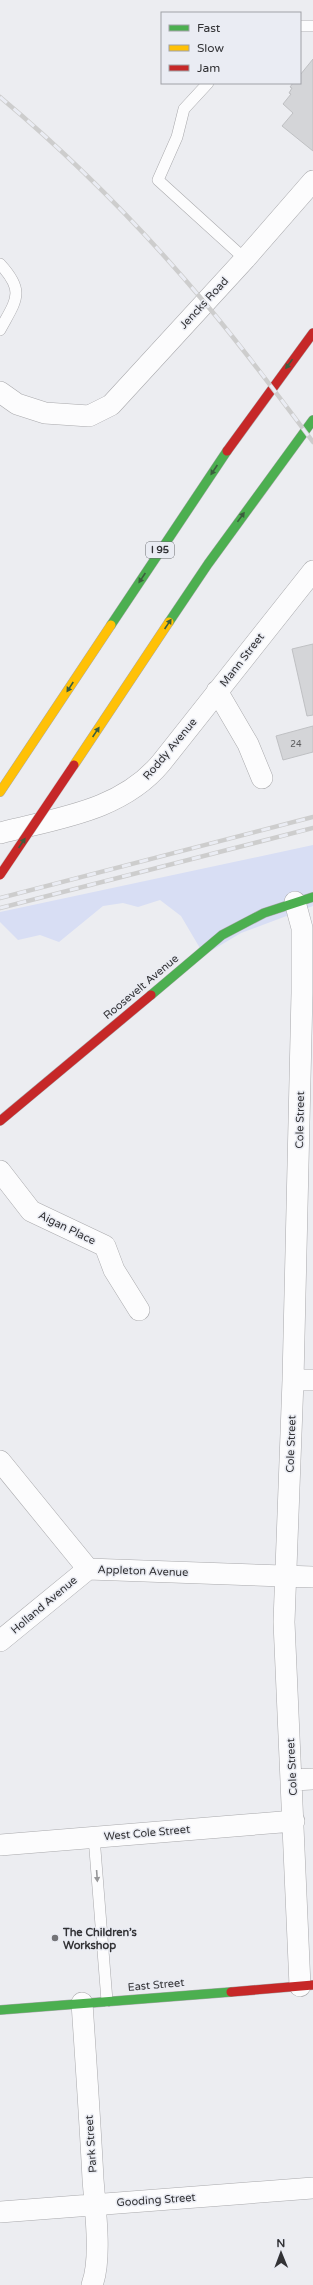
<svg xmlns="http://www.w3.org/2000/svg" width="313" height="2285" font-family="'Varela Round',sans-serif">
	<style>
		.green { fill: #d8def4 }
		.building { fill: #d4d5d8; stroke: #bfc0c3 }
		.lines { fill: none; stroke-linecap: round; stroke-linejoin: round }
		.lane-casing { stroke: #a9a9ac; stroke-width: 12 }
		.street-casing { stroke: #a9a9ac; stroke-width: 22 }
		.fast-casing { stroke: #a9a9ac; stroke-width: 10 }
		.slow-casing { stroke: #a9a9ac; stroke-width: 10 }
		.jam-casing { stroke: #a9a9ac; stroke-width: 10 }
		.lane { stroke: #fcfcfd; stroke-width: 11 }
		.street { stroke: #fcfcfd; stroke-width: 21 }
		.fast { stroke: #4caf50; stroke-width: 9 }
		.slow { stroke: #ffc107; stroke-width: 9 }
		.jam { stroke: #c62828; stroke-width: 9 }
		.rail-casing { stroke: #cdcdcd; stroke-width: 4.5 }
		.rail { stroke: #eaecf3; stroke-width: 3; stroke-dasharray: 9; stroke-linecap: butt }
		.jam-bridge-casing { stroke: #c7c8ca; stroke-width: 10; stroke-linecap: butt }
		.jam-bridge { stroke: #c62828; stroke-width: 9 }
		.oneway { fill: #3b5e3e }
		.oneway2 { fill: #979799 }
		.poi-dot { fill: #737377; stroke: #eaecf3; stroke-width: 1.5 }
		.labels { text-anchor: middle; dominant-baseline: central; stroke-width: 3; stroke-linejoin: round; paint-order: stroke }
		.number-label { font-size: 9px; fill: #5b5c5e }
		.shield { fill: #eaecf3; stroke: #696a6e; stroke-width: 1 }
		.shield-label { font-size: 10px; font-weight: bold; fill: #323235 }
		.street-label { font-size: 11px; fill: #323235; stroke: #eaecf3 }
		.poi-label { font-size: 11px; font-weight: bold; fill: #323235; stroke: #eaecf3; text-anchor: start }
	</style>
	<rect width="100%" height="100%" fill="#ecedf1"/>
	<path class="green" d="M313 845V906L241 933 204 955 181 916 160 900 138 907 123 903 103 906 59 942 40 935 18 940 0 922V912Z"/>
	<path class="building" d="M313 59V151L282 126 293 113 283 104 291 94 289 93 292 88 290 87 293 83H300V75Z
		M313 644V715L307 716 292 649Z
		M313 726V752L283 760 276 736Z"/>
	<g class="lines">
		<g class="lane-casing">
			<path id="lane" d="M300 26H313
				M208 83 184 109 177 137 158 180 245 259
				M0 264C26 292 16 300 0 330
				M94 1837 107 2001"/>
		</g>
		<g class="street-casing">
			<path id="street" d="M0 392 17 404 45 413 89 416 111 405 245 259 313 181
				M217 691 248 744 262 778
				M0 833C58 818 121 811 161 763L313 571
				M295 902 302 928V993L293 1380 284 1622 300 1986
				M0 1171 31 1211 105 1246 114 1270 139 1310
				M293 1380H313
				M0 1461 88 1569 313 1577
				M0 1641 88 1569
				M293 1780 313 1779
				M0 1845 294 1821
				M82 2003C86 2062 90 2121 93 2179 95 2208 102 2259 92 2285
				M0 2212 313 2188"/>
		</g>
		<g class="fast-casing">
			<path id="fast" d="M169 622 208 564 313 420
				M111 625 227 451
				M151 995 222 935 264 913 313 897
				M0 2010 231 1992"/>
		</g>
		<g class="slow-casing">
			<path id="slow" d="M74 765 169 622
				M0 792 111 625"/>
		</g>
		<g class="jam-casing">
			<path id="jam" d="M227 451 313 333
				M0 1121 151 995
				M231 1992 313 1985"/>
		</g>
		<use href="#lane" class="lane"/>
		<use href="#street" class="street"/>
		<use href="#fast" class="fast"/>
		<use href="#slow" class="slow"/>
		<use href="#jam" class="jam"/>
		<g class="rail-casing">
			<path id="rail" d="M0 97C74 159 143 229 205 303 243 348 278 395 313 442
				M0 898 313 817
				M0 908 313 828"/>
		</g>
		<use href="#rail" class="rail"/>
		<g class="jam-bridge-casing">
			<path id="jam-bridge" d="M0 875 74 765"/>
		</g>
		<use href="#jam-bridge" class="jam-bridge"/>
	</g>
	<defs><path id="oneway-solid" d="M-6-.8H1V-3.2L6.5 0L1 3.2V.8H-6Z"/></defs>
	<g class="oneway">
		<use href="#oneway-solid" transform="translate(289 364) rotate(126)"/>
		<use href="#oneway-solid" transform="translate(214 470) rotate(124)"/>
		<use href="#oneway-solid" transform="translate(241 517) rotate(-54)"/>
		<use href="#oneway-solid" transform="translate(142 578) rotate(124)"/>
		<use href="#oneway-solid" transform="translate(168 624) rotate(-56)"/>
		<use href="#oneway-solid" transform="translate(70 687) rotate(123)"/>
		<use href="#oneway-solid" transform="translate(96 732) rotate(-56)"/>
		<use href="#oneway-solid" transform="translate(22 843) rotate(-56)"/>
	</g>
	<use class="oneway2" href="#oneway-solid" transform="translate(97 1876) rotate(86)"/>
	<circle class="poi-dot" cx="55" cy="1938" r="4"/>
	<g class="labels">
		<g class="number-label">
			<text x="296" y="744">24</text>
		</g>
		<rect class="shield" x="146" y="542" width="28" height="16" rx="3"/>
		<g class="shield-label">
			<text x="160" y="550">I 95</text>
		</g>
		<g class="street-label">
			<text transform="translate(204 303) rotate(-47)">Jencks Road</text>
			<text transform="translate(242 660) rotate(-52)">Mann Street</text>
			<text transform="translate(170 749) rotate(-50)">Roddy Avenue</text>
			<text transform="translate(141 987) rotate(-40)">Roosevelt Avenue</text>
			<text transform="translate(300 1120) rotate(-89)">Cole Street</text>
			<text transform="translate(67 1228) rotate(26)">Aigan Place</text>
			<text transform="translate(291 1444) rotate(-88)">Cole Street</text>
			<text transform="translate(143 1571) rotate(2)">Appleton Avenue</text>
			<text transform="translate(44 1605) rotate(-40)">Holland Avenue</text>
			<text transform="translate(292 1767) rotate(-93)">Cole Street</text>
			<text transform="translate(147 1833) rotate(-5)">West Cole Street</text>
			<text transform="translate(156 1985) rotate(-5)">East Street</text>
			<text transform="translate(91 2144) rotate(-94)">Park Street</text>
			<text transform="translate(156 2200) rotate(-4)">Gooding Street</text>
		</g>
		<g class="poi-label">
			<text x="63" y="1932">The Children’s<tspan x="63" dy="13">Workshop</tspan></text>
		</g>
	</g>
	<rect x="161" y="12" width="140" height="72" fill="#eaecf3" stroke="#a0a2a7"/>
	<rect x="169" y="25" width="20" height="6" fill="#4caf50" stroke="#a0a2a7"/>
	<text x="197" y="32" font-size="12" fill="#323235">Fast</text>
	<rect x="169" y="45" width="20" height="6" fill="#ffc107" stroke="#a0a2a7"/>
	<text x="197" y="52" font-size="12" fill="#323235">Slow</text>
	<rect x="169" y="65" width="20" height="6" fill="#c62828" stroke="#a0a2a7"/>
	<text x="197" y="72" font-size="12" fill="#323235">Jam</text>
	<g transform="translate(281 2253) rotate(359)" stroke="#eaecf3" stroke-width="3" paint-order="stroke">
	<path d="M0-3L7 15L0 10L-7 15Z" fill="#323235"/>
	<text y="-6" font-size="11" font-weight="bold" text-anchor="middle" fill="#323235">N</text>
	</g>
</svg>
